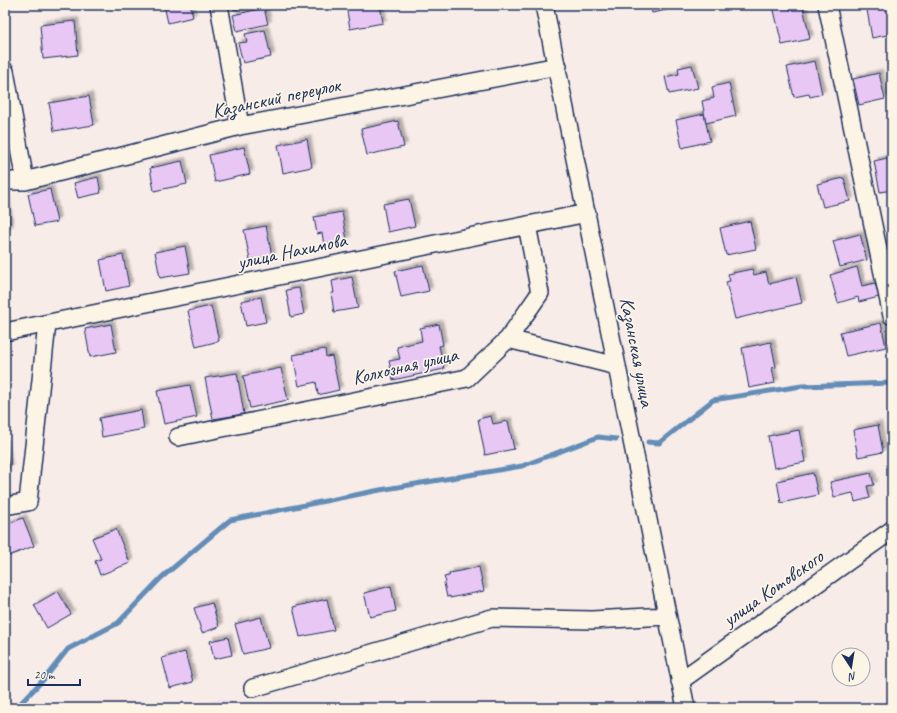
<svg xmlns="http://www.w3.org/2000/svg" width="897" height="713" font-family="Caveat,sans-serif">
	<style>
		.built { fill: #f3e1ec }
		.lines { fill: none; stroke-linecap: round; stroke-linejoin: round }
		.stream { stroke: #638db7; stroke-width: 5 }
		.building { fill: #e8c7f4; stroke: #1b2f5e; filter: url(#shadow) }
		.minor-casing { stroke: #1b2f5e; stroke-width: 20 }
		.minor { stroke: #fcf5e5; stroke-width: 17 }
		.labels { text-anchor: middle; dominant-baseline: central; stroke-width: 3.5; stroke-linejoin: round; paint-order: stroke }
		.street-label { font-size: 20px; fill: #1b2f5e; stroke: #fcf5e5 }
	</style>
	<defs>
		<filter id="shadow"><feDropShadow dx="3.5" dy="-3.5" stdDeviation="1" flood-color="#0004"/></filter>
	</defs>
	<rect width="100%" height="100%" fill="#f8ece8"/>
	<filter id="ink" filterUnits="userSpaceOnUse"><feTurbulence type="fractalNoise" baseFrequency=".025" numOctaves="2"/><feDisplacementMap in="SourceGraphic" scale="8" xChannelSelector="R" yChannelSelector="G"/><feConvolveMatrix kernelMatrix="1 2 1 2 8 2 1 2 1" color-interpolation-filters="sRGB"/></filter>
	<g filter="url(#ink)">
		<path class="built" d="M222 698 249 708H189Z"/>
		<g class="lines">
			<path class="stream" d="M648 442 659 443 713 400 802 386 892 383
				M16 708 45 678 68 649 118 623 161 578 230 520 380 490 522 466 598 437 616 439"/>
		</g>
		<path class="building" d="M164 5H190L193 17 168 23Z
			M233 5H257L234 10Z
			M346 5H380L383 23 350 29Z
			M650 5H670L671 9 652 13Z
			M789 5 790 10 803 7 810 39 782 45 773 6Z
			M892 5V34L872 38 867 10Z
			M264 8 268 24 237 31 233 15Z
			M75 21 78 55 43 59 40 25Z
			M265 30 271 57 243 63 238 43 247 42 245 34Z
			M815 61 822 94 810 97 809 94 794 97 787 67Z
			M692 65 698 88 669 94 665 77 679 74 678 68Z
			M879 73 885 99 859 105 853 79Z
			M729 83 736 116 706 123 702 101 714 98 712 87Z
			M89 96 94 125 54 131 49 103Z
			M704 114 710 141 682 148 676 120Z
			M398 121 404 147 367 155 361 129Z
			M307 139 312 167 283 173 278 145Z
			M244 147 250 174 215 182 209 155Z
			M892 157V190L880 192 874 161Z
			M182 161 187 184 154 191 150 168Z
			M98 177 101 193 78 198 74 183Z
			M844 178 850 201 823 207 817 184Z
			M50 189 57 222 35 226 28 194Z
			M5 197 10 229 5 230Z
			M409 199 415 226 388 232 383 204Z
			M342 212 347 240 324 245 322 233 317 234 314 217Z
			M750 221 756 249 726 255 720 228Z
			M266 226 272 256 250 260 244 230Z
			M860 234 867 260 840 267 833 241Z
			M185 246 190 273 160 278 155 252Z
			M123 255 129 286 106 291 100 260Z
			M423 265 429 291 401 297 395 271Z
			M857 267 862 286 875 283 879 297 859 302 858 297 838 303 830 275Z
			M752 269 754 275 766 272 769 284 796 277 802 303 735 319 726 282 730 281 728 274Z
			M352 277 358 308 334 312 331 293H334L332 281Z
			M299 288 304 314 291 317 286 290Z
			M261 297 266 322 246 326 241 301Z
			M211 306 219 341 196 347 188 311Z
			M881 323 886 347 846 356 840 332Z
			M111 324 116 352 90 357 85 329Z
			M439 324 443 345 439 346 444 369 393 380 389 361 400 359 397 347 422 341 420 328Z
			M771 342 776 367 772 368 775 383 749 388 742 348Z
			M325 349 326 357 332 356 339 390 318 395 316 382 299 386 293 355Z
			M281 368 288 400 250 408 243 376Z
			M237 373 244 414 213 419 205 378Z
			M190 385 197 417 164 424 157 391Z
			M141 410 144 429 102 437 99 418Z
			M491 416 493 424 508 421 514 449 485 455 478 419Z
			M878 425 883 452 858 457 853 430Z
			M799 430 805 462 774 468 768 436Z
			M5 443 9 469H5Z
			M813 473 818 495 781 503 777 481Z
			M871 473 874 485 867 486 870 498 855 502 853 493 834 497 830 482Z
			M23 518 34 546 6 557 5 525Z
			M116 529 130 563 100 575 95 561 101 559 92 538Z
			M479 567 484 591 450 598V596L447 597 444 583 446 582 444 577 449 576 450 573Z
			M391 586 396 611 370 617 364 593Z
			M58 591 71 614 47 628 34 605Z
			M327 599 334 630 300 637 293 607Z
			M212 603 219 627 202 633 194 608Z
			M261 617 269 648 243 654 235 624Z
			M228 637 232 655 214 659 210 641Z
			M185 652 193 682 170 688 162 658Z"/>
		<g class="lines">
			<g class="minor-casing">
				<path id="minor" d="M219 5 240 126
					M544 5 686 708
					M827 5 892 316
					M5 71 25 181
					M5 181H25L240 126 558 66
					M5 332 587 213
					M508 339 617 366
					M178 437 467 378 508 339 540 293 527 225
					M5 506 28 502 47 324
					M680 681 892 530
					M253 688 492 618 592 620 667 616"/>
			</g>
			<use href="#minor" class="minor"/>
		</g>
	</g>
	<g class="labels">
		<g class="street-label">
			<text transform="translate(276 98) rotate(-12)">Казанский переулок</text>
			<text transform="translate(292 251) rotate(-12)">улица Нахимова</text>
			<text transform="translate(637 352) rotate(79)">Казанская улица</text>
			<text transform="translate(405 366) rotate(-13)">Колхозная улица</text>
			<text transform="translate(773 588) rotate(-35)">улица Котовского</text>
		</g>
	</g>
	<rect width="897" height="713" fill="none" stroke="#fcf5e5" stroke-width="20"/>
	<rect x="10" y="10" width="877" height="693" fill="none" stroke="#1b2f5e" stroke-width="1.5" filter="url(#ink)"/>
	<g transform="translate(851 667) rotate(168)"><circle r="19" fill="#fcf5e5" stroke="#a2a6af"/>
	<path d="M0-3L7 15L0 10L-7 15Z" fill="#1b2f5e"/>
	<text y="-6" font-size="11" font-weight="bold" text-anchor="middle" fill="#1b2f5e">N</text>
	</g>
	<path d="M28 679v6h52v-6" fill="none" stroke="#1b2f5e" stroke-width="2"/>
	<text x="34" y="679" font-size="12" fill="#1b2f5e" stroke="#fcf5e5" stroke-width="3" paint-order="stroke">20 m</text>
</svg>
